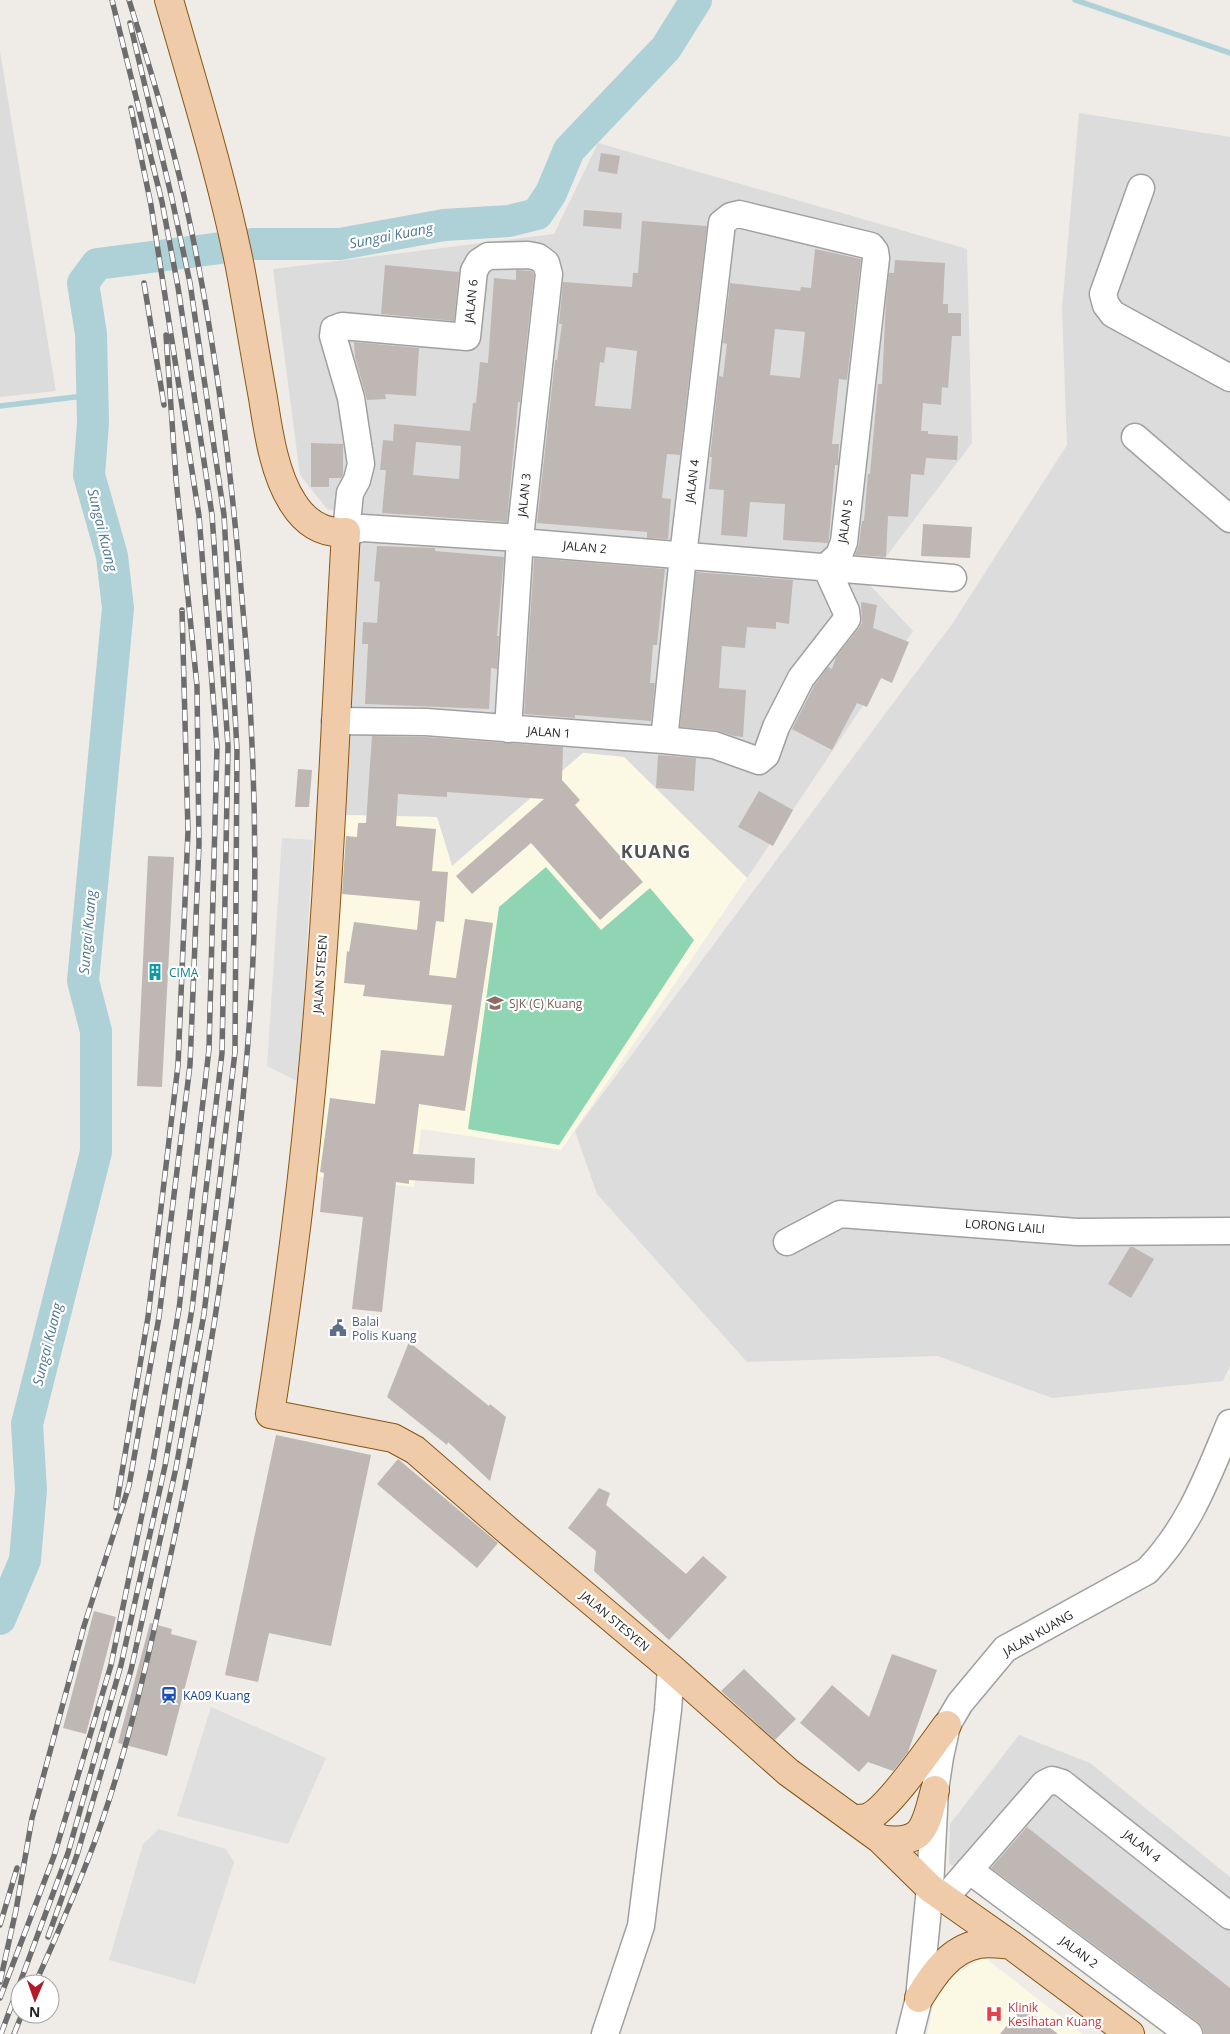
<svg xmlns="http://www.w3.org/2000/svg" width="1230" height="2034" font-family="'Open Sans',sans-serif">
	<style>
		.residential { fill: #dddcdc }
		.education { fill: #fbf9e3 }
		.pitch { fill: #8fd4b3 }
		.parking { fill: #dfdfdf }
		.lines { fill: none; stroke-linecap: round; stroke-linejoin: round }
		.stream { stroke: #add1d7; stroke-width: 5.5 }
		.river { stroke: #add1d7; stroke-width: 32 }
		.building { fill: #bfb7b4; fill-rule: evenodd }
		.minor-casing { stroke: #a0a0a0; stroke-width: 29 }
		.major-casing { stroke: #875613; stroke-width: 30 }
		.minor { stroke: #fff; stroke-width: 26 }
		.major { stroke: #f0cbaa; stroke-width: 28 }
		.rail-casing { stroke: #6d6d6d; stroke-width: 5.5 }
		.rail { stroke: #fff; stroke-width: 4; stroke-dasharray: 11; stroke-linecap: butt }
		.labels { text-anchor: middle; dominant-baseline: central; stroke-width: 4.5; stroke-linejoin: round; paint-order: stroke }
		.street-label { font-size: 12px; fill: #1f1f1f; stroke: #fff }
		.culture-label { font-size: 12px; fill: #0d838f; stroke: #fff; text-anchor: start }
		.education-label { font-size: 12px; fill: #785e54; stroke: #fff; text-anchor: start }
		.service-label { font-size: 12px; fill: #4e5e75; stroke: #fff; text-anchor: start }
		.transit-label { font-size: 12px; fill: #164399; stroke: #fff; text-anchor: start }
		.health-label { font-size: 12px; fill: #be3a42; stroke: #fff; text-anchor: start }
		.water-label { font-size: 14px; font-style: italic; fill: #507894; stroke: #fff }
		.district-label { font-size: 18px; font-weight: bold; letter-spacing: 1px; fill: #525252; stroke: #fff }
	</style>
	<rect width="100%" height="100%" fill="#efebe7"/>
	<path class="residential" d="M0 51 56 391 0 397Z
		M1079 113 1230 137V1366L1223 1381 1052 1398 938 1356 747 1362 597 1194 575 1131 952 624 1067 445 1062 309Z
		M598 143 967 249 972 443 867 582 913 631 747 878 624 757 583 753 452 866 437 817 344 815 361 516 327 509 300 475 273 269 554 234Z
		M1019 1735 1090 1763 1230 1877V2034H1175L949 1863 950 1824Z"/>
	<path class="education" d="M583 753 624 757 747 878 561 1150 421 1129 414 1187 315 1176 344 815 437 817 452 866Z
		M984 1957 1083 2034H927L936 1993 950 1978Z"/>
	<path class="pitch" d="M546 867 601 930 650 888 694 940 559 1145 468 1129 499 907Z"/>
	<path class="parking" d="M282 838 313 840 299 1082 267 1066Z
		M211 1707 326 1758 288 1844 177 1816Z
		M159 1829 226 1849 234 1862 195 1984 109 1960 143 1844Z"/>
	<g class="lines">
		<path class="stream" d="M1075 0 1230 53
			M0 406 92 395"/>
		<path class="river" d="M0 1619 25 1560 31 1490 27 1424 96 1152V1031L83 981 118 608 112 556 89 475 93 423 91 334 83 283 97 264 252 244H340L444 225 509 221 537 214 551 193 569 150 666 48 696 0"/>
	</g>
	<path class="building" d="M601 153 620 156 617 174 598 171Z
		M584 210 622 213 621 229 583 226Z
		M642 221 707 226 680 455 667 454 662 498 671 499 668 539 647 538V532L537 523 555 360H557L562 324H559L563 282 632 287 633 273H638ZM606 347 637 351 631 409 595 406 600 362 604 363Z
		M815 249 861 259 847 380 839 379 832 444H839L838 462V465H835L829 538 828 543 783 540 785 504 750 502 747 537 721 535 724 490 709 489 712 457H710L719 376 723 377 727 344 723 343 730 283 800 291 801 287 811 288ZM775 329 805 332 800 378 770 375Z
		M895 260 945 263 943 304H948V313H961V336H952L948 388 942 387 941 405 923 403 921 431H928V434L958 436 957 460 926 458 924 475 911 474 908 517 888 516 886 557 855 555 859 544 862 521H864L868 474H870L878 384H882L886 301 889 273H894Z
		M385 265 459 272 454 321 381 314Z
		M516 270 532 271 534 275 520 402H518L507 522 382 513 386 470H380L383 440 393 441 394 424 470 431 473 403H476L480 362 488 363 494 278 516 280ZM416 442 461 446 459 479 413 475Z
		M354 342 419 348 416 396 385 394 386 399 367 400 355 357Z
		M311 443 343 444V475L341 478H329V487H311Z
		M923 524 972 527 970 558 921 556Z
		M377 546 435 548V551L504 557 497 636H499L497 669 491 668 489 709 365 704 368 644H362L363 622 377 623 380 582 374 581Z
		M534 558 665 569 657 645H653L650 683H655L651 721 575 715V718L524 714Z
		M696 572 793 580 789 624 776 622V629L747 627 745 648 722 646 719 688 746 690 743 737 734 736 715 730 680 727Z
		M861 602 877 605 873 628 909 642 892 683 881 678 867 707 857 703 832 750 792 729 814 686 828 667 832 669 836 657 859 628 862 623Z
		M372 736 425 737 563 747 562 780 580 800 575 805 643 882 600 920 531 843 472 894 456 876 544 799 447 792V797L398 794 396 826 436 829 432 871 448 872 444 922 436 921 429 975 456 978 465 919 493 923 465 1111 419 1104 413 1154 475 1158 474 1184 409 1180V1184L396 1182 382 1312 352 1309 363 1217 320 1212 324 1173 320 1172 330 1098 375 1104 381 1050 444 1056 452 1005 363 996 365 985 344 983 347 951 349 952 354 922 417 930 420 901 342 894 346 836 357 837 358 823H366Z
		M658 755 696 758 694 791 656 788Z
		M298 769 312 770 309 807H295Z
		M759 791 793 810 773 846 738 827Z
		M148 856 174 857 162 1087 137 1086Z
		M1130 1247H1133L1154 1259 1131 1298 1108 1284Z
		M409 1342 489 1406 490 1404 506 1417 490 1481 448 1442 447 1445 387 1397Z
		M276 1435 371 1455 331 1646 269 1633 258 1682 225 1675Z
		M398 1459 498 1543 477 1568 377 1484Z
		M599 1488 610 1493 606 1505 686 1574 703 1556 727 1577 669 1640 594 1571 596 1551 568 1528Z
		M94 1611 116 1617 86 1734 63 1728Z
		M150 1623 172 1629 171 1634 197 1641 167 1756 118 1743Z
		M892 1654 937 1670 908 1752 898 1765 893 1771 868 1762 859 1772 800 1723 832 1685 869 1717Z
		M744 1669 796 1719 775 1740 721 1691Z
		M1027 1827 1230 1988V2034H1204L1203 2028 1198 2022 991 1868Z
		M1023 2006 1058 2034H1000Z"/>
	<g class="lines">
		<g class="minor-casing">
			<path id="minor" d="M1141 188 1103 294 1106 305 1113 314 1230 378
				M1135 437 1230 519
				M335 721 426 722 664 740 714 745 759 761 766 755 776 727 801 678 847 619 846 611 826 567
				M508 729 520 538 549 274 546 263 538 257 528 255 488 256 479 262 474 271 467 337 342 326 334 329 333 336 351 398 361 464 357 480 350 493 346 532 363 528 520 538 532 543 953 578
				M664 740 683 556 722 223 731 216 739 214 871 246 875 251 876 258 844 542 839 555 826 567
				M787 1242 840 1214 1077 1232 1230 1231
				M969 1870 1189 2034
				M945 1898 1044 1784 1052 1780 1062 1783 1230 1916
				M605 2034 641 1926 668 1710 671 1668
				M910 2034 919 1998 930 1888 935 1790 940 1757 947 1725 960 1703 1005 1649 1147 1571C1189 1528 1207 1478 1230 1423"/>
		</g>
		<g class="major-casing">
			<path id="major" d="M169 0C194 88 222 177 240 267 248 310 255 354 263 398 268 430 274 474 293 503 305 522 322 534 346 532 335 722 329 912 310 1101 300 1206 286 1310 270 1414L393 1438 415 1450 507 1530 671 1668 788 1772 880 1839 930 1888 1011 1945 1130 2034
				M853 1819C858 1819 864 1819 869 1817 889 1808 932 1745 947 1725
				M880 1839C925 1846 925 1826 935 1790
				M919 1998C933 1975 950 1949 979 1944 989 1942 1001 1944 1011 1945"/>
		</g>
		<use href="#minor" class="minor"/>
		<use href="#major" class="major"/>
		<g class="rail-casing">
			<path id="rail" d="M144 283 164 405
				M116 1508 148 1317 178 1065 188 831 182 610
				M0 1925 17 1868
				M48 1937 77 1855 131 1670 176 1468 204 1314 235 1052 237 750 224 515 190 283 172 199 130 23
				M0 1982 16 1910 32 1818 84 1626 129 1486 159 1317 190 1065 199 844 197 686 176 479 166 335
				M35 1984C53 1944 71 1903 87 1862 119 1781 140 1693 159 1608 176 1532 192 1456 205 1379 230 1232 249 1083 254 934 257 819 252 703 241 588 230 457 213 325 184 196 169 130 149 65 129 0
				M0 1998 54 1856 111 1665 153 1461 179 1309 209 1049 217 747 199 516 151 205 131 108
				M1 2034 68 1853 121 1665 165 1466 192 1309 222 1053 228 746 212 515 178 287 162 202 112 0
				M14 2034 22 2014"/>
		</g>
		<use href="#rail" class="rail"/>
	</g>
	<defs>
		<g id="building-bare" transform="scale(1.35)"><path d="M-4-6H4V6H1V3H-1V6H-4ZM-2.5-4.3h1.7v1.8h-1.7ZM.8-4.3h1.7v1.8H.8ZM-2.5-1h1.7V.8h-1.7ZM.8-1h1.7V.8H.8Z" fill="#0f9aa8" stroke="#fff" stroke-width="2.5" paint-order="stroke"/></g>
		<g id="school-bare" transform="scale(1.35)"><path d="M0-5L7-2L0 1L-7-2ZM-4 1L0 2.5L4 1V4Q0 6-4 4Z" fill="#8d6e63" stroke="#fff" stroke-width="2.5" paint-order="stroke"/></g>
		<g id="civic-bare" transform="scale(1.35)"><path d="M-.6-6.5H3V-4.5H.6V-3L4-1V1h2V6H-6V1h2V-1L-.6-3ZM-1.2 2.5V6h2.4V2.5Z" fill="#5c6f8a" stroke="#fff" stroke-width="2.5" paint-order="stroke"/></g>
		<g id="station-bare" transform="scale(1.35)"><path d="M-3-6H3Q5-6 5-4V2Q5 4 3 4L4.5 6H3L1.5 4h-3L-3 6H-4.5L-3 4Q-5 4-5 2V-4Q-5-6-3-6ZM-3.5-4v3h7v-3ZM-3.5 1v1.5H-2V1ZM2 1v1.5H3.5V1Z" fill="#1a4fb4" stroke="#fff" stroke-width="2.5" paint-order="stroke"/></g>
		<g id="hospital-bare" transform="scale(1.35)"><path d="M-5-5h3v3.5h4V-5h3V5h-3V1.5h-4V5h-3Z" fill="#e0444e" stroke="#fff" stroke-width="2.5" paint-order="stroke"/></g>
	</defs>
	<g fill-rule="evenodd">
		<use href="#building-bare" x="155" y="972"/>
		<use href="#school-bare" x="495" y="1003"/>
		<use href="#civic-bare" x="338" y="1328"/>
		<use href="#station-bare" x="169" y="1695"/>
		<use href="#hospital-bare" x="994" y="2014"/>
	</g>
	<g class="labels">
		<g class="street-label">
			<text transform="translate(471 301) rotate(-84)">JALAN 6</text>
			<text transform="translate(692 481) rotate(-83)">JALAN 4</text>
			<text transform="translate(524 495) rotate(-84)">JALAN 3</text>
			<text transform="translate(845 521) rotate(-82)">JALAN 5</text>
			<text transform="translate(585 547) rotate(5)">JALAN 2</text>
			<text transform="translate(549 732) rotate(4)">JALAN 1</text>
			<text transform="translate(320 974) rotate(-86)">JALAN STESEN</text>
			<text transform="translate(1005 1226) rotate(4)">LORONG LAILI</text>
			<text transform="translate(615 1621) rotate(40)">JALAN STESYEN</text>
			<text transform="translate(1038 1633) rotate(-30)">JALAN KUANG</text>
			<text transform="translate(1142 1846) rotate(38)">JALAN 4</text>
			<text transform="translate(1079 1952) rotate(37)">JALAN 2</text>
		</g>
		<g class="culture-label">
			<text x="169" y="972">CIMA</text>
		</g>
		<g class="education-label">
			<text x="509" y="1003">SJK (C) Kuang</text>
		</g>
		<g class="service-label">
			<text x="352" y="1321">Balai<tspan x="352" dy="14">Polis Kuang</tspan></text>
		</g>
		<g class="transit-label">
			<text x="183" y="1695">KA09 Kuang</text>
		</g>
		<g class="health-label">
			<text x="1008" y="2007">Klinik<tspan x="1008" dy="14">Kesihatan Kuang</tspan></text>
		</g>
		<g class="water-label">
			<text transform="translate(391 235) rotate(-11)">Sungai Kuang</text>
			<text transform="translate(103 530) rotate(76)">Sungai Kuang</text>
			<text transform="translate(87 932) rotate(-85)">Sungai Kuang</text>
			<text transform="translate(47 1344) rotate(-76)">Sungai Kuang</text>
		</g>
		<g class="district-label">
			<text x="656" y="851">KUANG</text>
		</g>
	</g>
	<g transform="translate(35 1999) rotate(182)"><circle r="24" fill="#ffffff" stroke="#a5a5a5"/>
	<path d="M0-4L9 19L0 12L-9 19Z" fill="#b51a28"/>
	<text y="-8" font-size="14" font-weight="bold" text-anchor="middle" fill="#1f1f1f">N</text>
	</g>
</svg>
